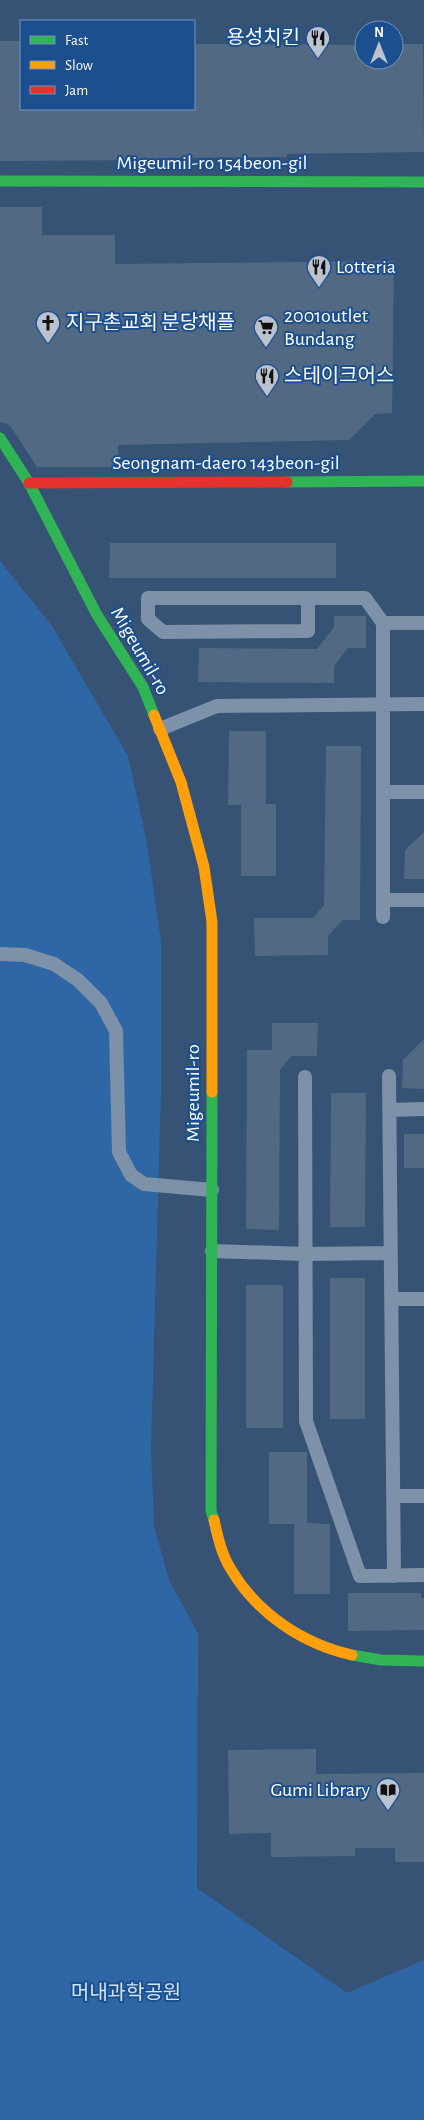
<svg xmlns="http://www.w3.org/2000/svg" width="424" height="2120" font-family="'Alegreya Sans','Noto Sans KR',sans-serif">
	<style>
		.green { fill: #2f66a5 }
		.building { fill: #526984 }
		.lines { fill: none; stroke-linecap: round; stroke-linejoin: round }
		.lane { stroke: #7d92a8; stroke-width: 14 }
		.fast { stroke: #30b455; stroke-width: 11 }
		.slow { stroke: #ff9f0a; stroke-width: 11 }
		.jam { stroke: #e5322d; stroke-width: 11 }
		.labels { text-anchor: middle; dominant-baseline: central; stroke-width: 4; stroke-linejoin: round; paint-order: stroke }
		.poi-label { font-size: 20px; fill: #fff; stroke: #1b4f8f; text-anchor: start }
		.street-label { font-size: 20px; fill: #fff; stroke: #1b4f8f }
		.park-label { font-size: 20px; fill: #cfe3fa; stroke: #1b4f8f }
	</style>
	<rect width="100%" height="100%" fill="#365274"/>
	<path class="green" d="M0 561 52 626 128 756 147 843 161 941V1090L151 1450 154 1526 169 1580 198 1633 197 1888 347 1993 424 1960V2120H0Z"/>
	<path class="building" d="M0 41H21V109H194V44L364 45V60H394V44H423L424 152 287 154V157L157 158V160L0 161Z
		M0 207H42V235H115V264L394 261 392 413 375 414 349 440 118 445 119 467H37L13 430 8 424 0 422Z
		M110 543H336V578H109Z
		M334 616H366V648H348L334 666V683L198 682 199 648 317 649 334 627Z
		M229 731H266V804H276V876H241V805H228Z
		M326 746H361L360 920H343L328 936V955L255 956 254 918H313L324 905Z
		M424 832V879H404L405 850Z
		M272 1023H318L317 1056H291L280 1070 279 1230 246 1229 247 1050H272Z
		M424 1039V1089L402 1088 403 1060Z
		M331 1093H366L365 1227H330Z
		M404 1134H424V1168H404Z
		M330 1278H365V1419H330Z
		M246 1285H283V1428H246Z
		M269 1452H307V1523L330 1524V1594H294V1524H269Z
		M348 1593H421V1598H424V1630L348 1631Z
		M316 1749V1774L424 1773V1862H395V1848H355V1856L271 1857V1833L229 1834 228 1750Z"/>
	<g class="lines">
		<path class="lane" d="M308 598V631L163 632 148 619V598H365L383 623V917
			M383 623H424
			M160 729 217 706 422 704
			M384 792H424
			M383 900H424
			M0 954 25 955 54 964 78 980 101 1003 116 1031 119 1152 131 1175 144 1184 212 1190
			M389 1076 394 1576
			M305 1077 306 1421 360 1576 424 1575
			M389 1110 424 1109
			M212 1251 305 1254 390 1253
			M391 1299H424
			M393 1496H424"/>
		<path class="fast" d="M0 181 424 182
			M0 438 29 483 97 615 143 687 154 715
			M287 482 424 481
			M212 1092 211 1511 214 1520
			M352 1655 381 1660 424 1661"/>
		<path class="slow" d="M154 715 181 782 204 867 212 922V1092
			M214 1520C218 1538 222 1556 232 1571 258 1614 303 1644 352 1655"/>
		<path class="jam" d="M29 483 287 482"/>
	</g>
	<defs>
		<g id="restaurant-pin" transform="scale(1.25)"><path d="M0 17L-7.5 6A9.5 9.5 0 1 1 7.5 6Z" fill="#b9c2ce" stroke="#1b4f8f"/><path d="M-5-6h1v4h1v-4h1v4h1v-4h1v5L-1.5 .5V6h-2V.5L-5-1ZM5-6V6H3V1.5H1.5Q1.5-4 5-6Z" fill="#111"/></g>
		<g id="church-pin" transform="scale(1.25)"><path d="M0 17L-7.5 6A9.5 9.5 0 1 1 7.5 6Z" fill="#b9c2ce" stroke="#1b4f8f"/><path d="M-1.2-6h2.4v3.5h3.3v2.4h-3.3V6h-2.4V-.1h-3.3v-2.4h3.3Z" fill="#111"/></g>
		<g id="supermarket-pin" transform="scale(1.25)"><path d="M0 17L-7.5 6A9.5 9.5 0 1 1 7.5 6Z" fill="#b9c2ce" stroke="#1b4f8f"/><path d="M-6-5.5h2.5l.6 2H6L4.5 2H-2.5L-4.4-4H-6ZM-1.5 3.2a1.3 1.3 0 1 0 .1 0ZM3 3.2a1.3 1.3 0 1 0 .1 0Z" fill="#111"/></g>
		<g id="library-pin" transform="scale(1.25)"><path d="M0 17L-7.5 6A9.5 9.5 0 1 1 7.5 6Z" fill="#b9c2ce" stroke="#1b4f8f"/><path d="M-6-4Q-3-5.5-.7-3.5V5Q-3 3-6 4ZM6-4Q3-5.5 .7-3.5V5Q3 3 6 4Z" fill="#111"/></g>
	</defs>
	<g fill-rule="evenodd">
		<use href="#restaurant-pin" x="318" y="38"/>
		<use href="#restaurant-pin" x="319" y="267"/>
		<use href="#church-pin" x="48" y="323"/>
		<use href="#supermarket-pin" x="266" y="327"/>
		<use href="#restaurant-pin" x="267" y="376"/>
		<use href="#library-pin" x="388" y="1790"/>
	</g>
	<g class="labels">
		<g class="poi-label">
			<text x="300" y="38" text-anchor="end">용성치킨</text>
			<text x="336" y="267">Lotteria</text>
			<text x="284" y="316">2001outlet<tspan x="284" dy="23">Bundang</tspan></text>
			<text x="66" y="323">지구촌교회 분당채플</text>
			<text x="284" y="376">스테이크어스</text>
			<text x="370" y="1790" text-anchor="end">Gumi Library</text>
		</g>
		<g class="street-label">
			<text x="212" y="163">Migeumil-ro 154beon-gil</text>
			<text x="226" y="463">Seongnam-daero 143beon-gil</text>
			<text transform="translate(140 651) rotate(60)">Migeumil-ro</text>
			<text transform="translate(193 1093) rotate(-90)">Migeumil-ro</text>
		</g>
		<g class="park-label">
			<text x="126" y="1993">머내과학공원</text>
		</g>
	</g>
	<rect x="20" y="20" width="175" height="90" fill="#1b4f8f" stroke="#7695bc"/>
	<rect x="30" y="36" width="25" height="8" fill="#30b455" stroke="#7695bc"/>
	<text x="65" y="45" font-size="15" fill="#ffffff">Fast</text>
	<rect x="30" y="61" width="25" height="8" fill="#ff9f0a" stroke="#7695bc"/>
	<text x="65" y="70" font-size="15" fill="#ffffff">Slow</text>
	<rect x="30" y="86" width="25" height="8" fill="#e5322d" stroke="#7695bc"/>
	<text x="65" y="95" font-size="15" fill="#ffffff">Jam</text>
	<g transform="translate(379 45)"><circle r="24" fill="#1b4f8f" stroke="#7695bc"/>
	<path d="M0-4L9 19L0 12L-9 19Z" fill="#b9c2ce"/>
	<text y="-8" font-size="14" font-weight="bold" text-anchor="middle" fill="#ffffff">N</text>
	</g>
</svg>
